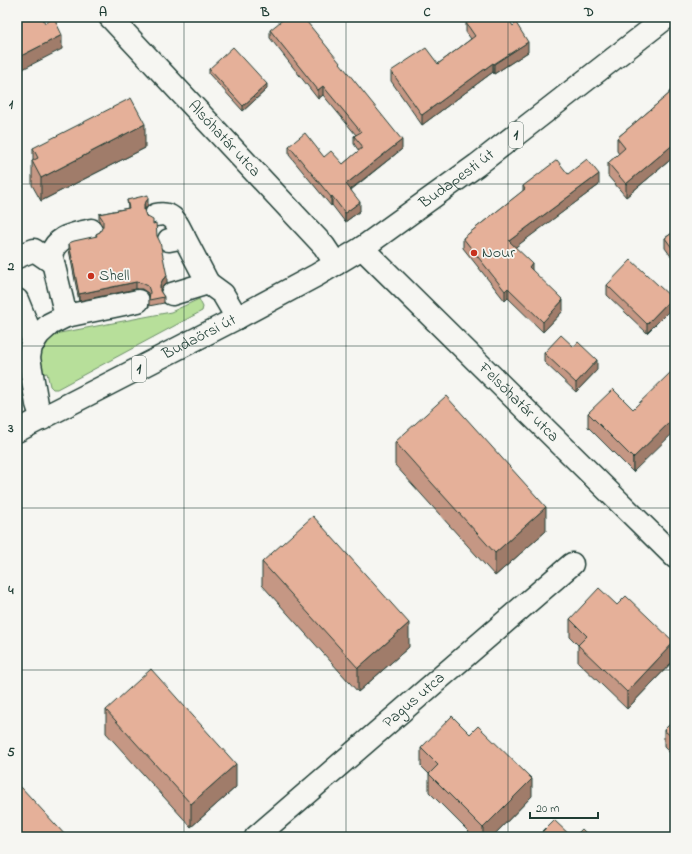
<svg xmlns="http://www.w3.org/2000/svg" width="692" height="854" font-family="'Indie Flower',sans-serif">
	<style>
		.green { fill: #b7df9a; stroke: #6b8e67 }
		.lines { fill: none; stroke-linecap: round; stroke-linejoin: round }
		.minor-casing { stroke: #1f3d34; stroke-width: 25 }
		.major-casing { stroke: #1f3d34; stroke-width: 25 }
		.minor { stroke: #f6f6f2; stroke-width: 22 }
		.major { stroke: #f6f6f2; stroke-width: 22 }
		.wall { fill: #c59784; stroke: #1f3d34 }
		.shaded-wall { fill: #a07b6b; stroke: #1f3d34 }
		.building { fill: #e5b099; stroke: #1f3d34 }
		.grid { fill: none; stroke: #1f3d34; stroke-width: 1; stroke-opacity: 0.55 }
		.poi-dot { fill: #c8321e; stroke: #f6f6f2; stroke-width: 1.5 }
		.labels { text-anchor: middle; dominant-baseline: central; stroke-width: 3.5; stroke-linejoin: round; paint-order: stroke }
		.shield { fill: #f6f6f2; stroke: #60746d; stroke-width: 1 }
		.shield-label { font-size: 15px; font-weight: bold; fill: #1f3d34 }
		.street-label { font-size: 16px; fill: #1f3d34; stroke: #f6f6f2 }
		.poi-label { font-size: 16px; fill: #1f3d34; stroke: #f6f6f2; text-anchor: start }
		.neatline { fill: none; stroke: #1f3d34; stroke-width: 1.5 }
		.grid-label { font-size: 13px; text-anchor: middle; font-weight: bold; fill: #1f3d34 }
	</style>
	<rect width="100%" height="100%" fill="#f6f6f2"/>
	<filter id="ink" filterUnits="userSpaceOnUse"><feTurbulence type="fractalNoise" baseFrequency=".025" numOctaves="2"/><feDisplacementMap in="SourceGraphic" scale="8" xChannelSelector="R" yChannelSelector="G"/><feConvolveMatrix kernelMatrix="1 2 1 2 8 2 1 2 1" color-interpolation-filters="sRGB"/></filter>
	<g filter="url(#ink)">
		<path class="green" d="M199 299 203 307 202 311 57 389H53L50 386 47 373 43 374C38 352 40 344 60 333L171 312Z"/>
		<g class="lines">
			<g class="minor-casing">
				<g id="minor">
					<path id="s1" d="M110 17 324 246 336 264"/>
					<path d="M156 215C174 211 177 224 184 237"/>
					<path d="M169 240 184 237 208 283"/>
					<path id="s2" d="M362 248 675 557"/>
					<path d="M17 257 34 250 53 263"/>
					<path d="M172 294 208 283 223 294 237 318"/>
					<path d="M17 300 34 342"/>
					<path d="M66 316 51 254C58 235 73 235 91 230"/>
					<path d="M42 419 37 404 29 358 31 346 39 334 50 324 66 316 138 301"/>
					<path id="s3" d="M256 837 572 564"/>
				</g>
			</g>
			<g class="major-casing">
				<g id="major">
					<path id="s4" d="M17 431 237 318 317 275 362 248 477 165 667 17"/>
				</g>
			</g>
			<use href="#minor" class="minor"/>
			<use href="#major" class="major"/>
		</g>
		<path class="wall" d="M466 23 528 52 494 74 493 72 422 125 391 81V71L438 64 471 39 466 32Z
			M270 30 402 149 351 190 360 211 345 222 332 205 331 206 289 155V146L324 157 343 164 359 151 354 144V136L356 135 323 95 318 99 270 38Z
			M209 69 267 89 243 111 209 74Z
			M675 87V156L626 197 608 176V163L619 154 617 151V138L669 94V92Z
			M33 148H145L41 201 32 185V161H33Z
			M568 174 599 185 515 247 532 270 563 311 543 332 508 298 505 301 463 248V238L523 191V186Z
			M127 200 148 205 144 212 157 236 167 283 163 286 160 291 164 297V303L149 306V297L148 293 142 289H136L79 301 69 250V243L96 237V234L100 232 103 227 99 221V214L128 208Z
			M675 231V262L665 248V238Z
			M607 285 672 308 647 333 607 295Z
			M544 353 597 370 576 392 544 362Z
			M633 409V472L588 427V413Z
			M395 442 546 531 495 576 395 465Z
			M262 562 409 647 358 692 262 585Z
			M570 619 674 660 627 709 578 662V645L570 637Z
			M106 710 236 787 191 827 106 733Z
			M675 719V758L664 747V730Z
			M421 748 532 796 492 837H474L429 792V774L421 766Z"/>
		<path class="shaded-wall" d="M62 35V49L17 72V58Z
			M528 42V52L494 74V64Z
			M493 63V72L422 125V115Z
			M267 84V89L243 111V106Z
			M323 86V95L318 99V90Z
			M145 124V148L41 201V178Z
			M402 140V149L346 193V184Z
			M675 143V156L626 197V184Z
			M599 174V185L509 252V241Z
			M332 196V205L331 206V197Z
			M148 199V205L144 210V217V204Z
			M360 202V211L345 222V213Z
			M532 263V274L529 267Z
			M167 276V283L163 286 160 292V285L163 279Z
			M136 282V289L79 301V294Z
			M508 288V298L505 301V291Z
			M672 298V308L647 333V324Z
			M563 300V311L543 332V322Z
			M597 360V370L576 392V383Z
			M675 417V431L633 472V458Z
			M546 507V531L495 576V553Z
			M409 623V647L358 692V668Z
			M674 642V660L627 709V692Z
			M236 764V787L191 827V804Z
			M532 779V796L492 837H483V828Z"/>
		<path class="building" d="M17 17H42L45 23 54 18 62 35 17 58Z
			M286 17H303L402 140 346 184 360 202 345 213 332 196 331 197 289 146 305 133 324 157 331 151 343 164 363 147 354 136 361 132 323 86 318 90 270 30Z
			M475 17H507L513 26 516 23 528 42 494 64 493 63 422 115 391 71 426 48 438 64 475 36 466 23Z
			M233 47 267 84 243 106 209 69Z
			M675 87V143L626 184 608 163 625 148 617 138 670 93 669 92Z
			M131 98 145 124 41 178 32 161 38 158 33 148Z
			M587 159 599 174 509 241 532 263 529 267 563 300 543 322 508 288 505 291 463 238 525 189 523 186 557 160 568 174Z
			M148 195V199L144 204V210L146 216 153 220V224L156 223 157 236 160 242 167 276 163 279 160 285V291L164 297 149 300 150 292 148 286 142 283 136 282 79 294 69 243 74 241 97 236 96 234 100 232 103 226V220L99 214 129 208 127 200Z
			M675 231V252L665 238Z
			M631 260 672 298 647 324 607 285Z
			M561 335 574 347 578 342 597 360 576 383 544 353Z
			M673 370 675 373V417L633 458 588 413 613 389 633 409Z
			M446 396 546 507 495 553 395 442Z
			M313 516 409 623 358 668 262 562Z
			M599 588 617 605 626 596 674 642 627 692 578 645 587 636 570 619Z
			M151 669 236 764 191 804 106 710Z
			M452 716 470 734 478 726 532 779 483 828 429 774 438 765 421 748Z
			M675 719V740L664 730Z
			M21 787 67 837H17V791Z
			M554 820 572 837H537Z
			M582 829 590 837H574Z"/>
	</g>
	<path class="grid" d="M184 17V837M346 17V837M508 17V837M17 184H675M17 346H675M17 508H675M17 670H675"/>
	<g class="poi-dot">
		<circle cx="474" cy="253" r="4"/>
		<circle cx="91" cy="276" r="4"/>
	</g>
	<g class="labels">
		<g class="shield">
			<rect x="509" y="122" width="14" height="26" rx="3"/>
			<rect x="132" y="356" width="14" height="26" rx="3"/>
		</g>
		<g class="shield-label">
			<text x="516" y="135">1</text>
			<text x="139" y="369">1</text>
		</g>
		<g class="street-label">
			<text stroke="none"><textPath href="#s1" startOffset="167">Alsóhatár utca</textPath></text>
			<text stroke="none"><textPath href="#s4" startOffset="508">Budapesti út</textPath></text>
			<text stroke="none"><textPath href="#s4" startOffset="205">Budaörsi út</textPath></text>
			<text stroke="none"><textPath href="#s2" startOffset="220">Felsőhatár utca</textPath></text>
			<text stroke="none"><textPath href="#s3" startOffset="209">Pagus utca</textPath></text>
		</g>
		<g class="poi-label">
			<text x="482" y="253">Nour</text>
			<text x="99" y="276">Shell</text>
		</g>
	</g>
	<rect width="692" height="854" fill="none" stroke="#f6f6f2" stroke-width="44"/>
	<path d="M530 812v6h68v-6" fill="none" stroke="#1f3d34" stroke-width="2"/>
	<text x="536" y="812" font-size="12" fill="#1f3d34" stroke="#f6f6f2" stroke-width="3" paint-order="stroke">20 m</text>
	<rect x="22" y="22" width="648" height="810" class="neatline"/>
	<g class="grid-label">
		<text x="103" y="16">A</text>
		<text x="265" y="16">B</text>
		<text x="427" y="16">C</text>
		<text x="589" y="16">D</text>
		<text x="11" y="108">1</text>
		<text x="11" y="270">2</text>
		<text x="11" y="432">3</text>
		<text x="11" y="594">4</text>
		<text x="11" y="756">5</text>
	</g>
</svg>
